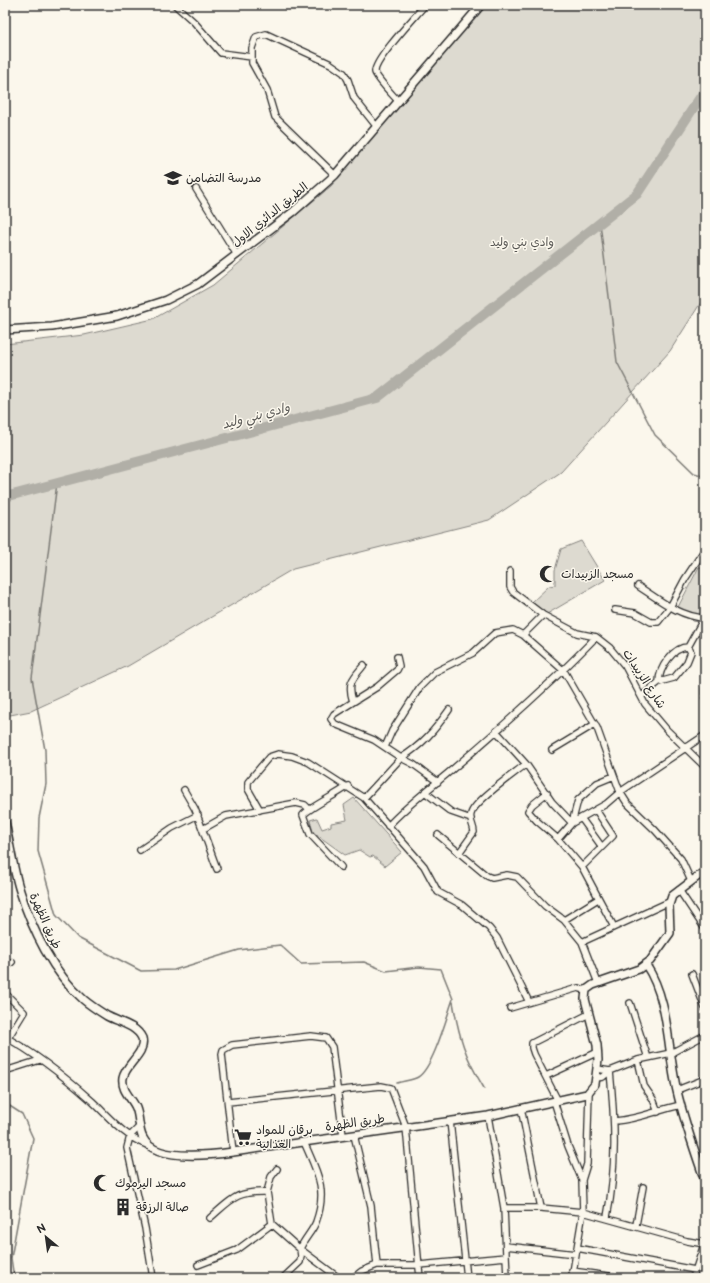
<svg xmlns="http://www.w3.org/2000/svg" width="710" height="1283" font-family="'Balsamiq Sans','Playpen Sans Arabic',sans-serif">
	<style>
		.green { fill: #dddad0; stroke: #84827e }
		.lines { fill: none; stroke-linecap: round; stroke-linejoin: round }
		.stream { stroke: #7b7a75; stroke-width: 1.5 }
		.river { stroke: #b1afa7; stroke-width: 10 }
		.minor-casing { stroke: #2b2b2b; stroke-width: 8 }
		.major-casing { stroke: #2b2b2b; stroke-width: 10 }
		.minor { stroke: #fbf7ec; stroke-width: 5.5 }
		.major { stroke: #fbf7ec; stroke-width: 7 }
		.labels { text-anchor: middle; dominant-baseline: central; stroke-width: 3; stroke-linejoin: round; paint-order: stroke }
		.poi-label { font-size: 12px; fill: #2b2b2b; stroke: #fbf7ec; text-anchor: start }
		.street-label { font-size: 12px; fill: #2b2b2b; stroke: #fbf7ec }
		.park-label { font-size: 12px; fill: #585754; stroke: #fbf7ec }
		.water-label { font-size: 13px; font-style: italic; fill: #5a5956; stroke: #fbf7ec }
	</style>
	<rect width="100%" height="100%" fill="#fbf7ec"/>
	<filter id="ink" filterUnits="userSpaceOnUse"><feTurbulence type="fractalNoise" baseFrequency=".025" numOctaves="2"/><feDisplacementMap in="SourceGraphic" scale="8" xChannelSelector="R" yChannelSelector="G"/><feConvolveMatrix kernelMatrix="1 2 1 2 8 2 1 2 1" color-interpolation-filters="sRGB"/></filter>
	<g filter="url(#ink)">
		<path class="green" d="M481 5H705V296L670 351 561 472 489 520 293 569 128 666 31 711 5 716V344L84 335 153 319 213 285 331 186Z
			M581 541 605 580 547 614 532 602 549 586 555 585V570L561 549Z
			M699 567 705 568V623L693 621 678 607Z
			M354 798 402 852 385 866 373 856 370 857 359 850 345 855 313 832 310 820 317 818 322 829 331 826V823L347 820 344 805Z"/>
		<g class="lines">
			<path class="stream" d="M600 223 617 362 655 435 694 473 705 476
				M57 483 32 678 45 750 46 784 39 818 38 851 56 915 78 938 141 971 174 970 239 950 280 945 301 964 364 962 386 971 419 967 441 969 453 999C447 1016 433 1068 418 1077 413 1080 403 1081 397 1083
				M453 1002C459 1037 465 1057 484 1088
				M5 1103 22 1114 33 1138 11 1258 14 1278"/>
			<path class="river" d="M5 497 377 398 637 194 705 90"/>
			<g class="minor-casing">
				<path id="minor" d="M175 5 194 22 221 53 252 57
					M398 101C393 95 376 78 375 72 374 60 416 16 425 5
					M335 175 275 117 267 90 252 63V48L256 37 266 34 331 64 344 73 348 80 354 98 377 127
					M196 189 237 255
					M510 571V587L513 592 543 615 577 633 596 637 610 648 625 666 645 704 667 730 705 767
					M638 586C658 599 680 617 705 618
					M615 610 635 613 651 622H658L670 607 685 579 705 549
					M523 635 543 615
					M659 682C659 668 673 647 688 647L704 618
					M705 689V697
					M642 696 659 682 674 678 687 662 691 652 688 647
					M353 702 377 687 397 670 399 666 397 657
					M496 731 526 764 552 802 572 823
					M385 747 392 731 420 687 435 672 473 653 495 633 513 630 523 635 564 671 597 728 620 792 627 803 655 830 681 859 691 881
					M552 750 595 724
					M401 758C422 745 435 730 449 710
					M401 758 413 764 438 782
					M184 790 195 809 217 869
					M426 793 451 812 471 819
					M547 793 532 805 528 811 537 821 558 839
					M364 798 401 758 374 740 335 724 331 719 334 714 353 702C347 683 352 679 364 665
					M260 810 248 789V782L269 757 278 754 292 756 308 762 364 798 424 866 438 892 462 905 489 928 497 938 529 1002
					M581 818 602 847
					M572 823 578 800 597 783 614 776
					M388 826C408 804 432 787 454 768 503 726 552 683 596 637
					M203 829 226 816 296 803 305 805 309 809
					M438 835 487 876 492 878 507 875 517 877 545 906 564 920 582 942 598 983
					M140 850 172 828 198 815
					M459 853 474 832C474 826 469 820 471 814 474 801 515 773 526 764
					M341 867 310 834 303 815C313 805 335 796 348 786
					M582 867 613 836 596 810
					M679 890 705 929
					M564 920 598 899
					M614 927 582 867 558 839 572 823 606 804 620 792 705 735
					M582 942 669 902
					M5 968 12 962
					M692 974 705 1008
					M5 993 24 1012 8 1038
					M630 1003 648 1058
					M510 1008 578 988 586 990
					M5 1037C37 1054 65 1077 92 1101 109 1117 125 1137 147 1145
					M638 1060 644 1086 653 1099 658 1112
					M597 1069 610 1071 638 1060 671 1053 705 1035
					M5 1071 40 1060
					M546 1076 598 1052
					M596 1078 603 1077 610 1071
					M677 1090 705 1079
					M554 1101 568 1146 582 1180 583 1212 572 1278
					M558 1101 534 1054 532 1048V1043L589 1014
					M228 1102 381 1086 391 1088 406 1127 420 1278
					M521 1108 541 1208
					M488 1116 504 1208 507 1278
					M450 1121 467 1278
					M615 1121C640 1119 657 1110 681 1105
					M140 1126 130 1136 127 1148 145 1228 153 1278
					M354 1135 371 1206 377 1265
					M304 1142C317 1172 328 1189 316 1222 312 1232 304 1239 300 1249L339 1278
					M233 1152 222 1054 223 1050 232 1045 311 1036 326 1038 332 1047 343 1136
					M277 1169 271 1177 267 1192 272 1224 300 1249 301 1256 300 1262 283 1278
					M582 1180 587 1164 589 1092
					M504 1208H541L583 1212 687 1241 705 1244
					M607 1217C617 1167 615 1122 610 1071
					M210 1218C232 1199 236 1191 267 1192
					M636 1225 643 1187
					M506 1246 576 1254
					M577 1248 695 1270
					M198 1265 237 1250 272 1224
					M572 1271 623 1278
					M353 1278 362 1271 377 1265H419L506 1257
					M693 1278 704 1244"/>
			</g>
			<g class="major-casing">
				<path id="major" d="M5 330 52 327 117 316 166 300 198 284 293 212 335 175 481 5
					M5 822C10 845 13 869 20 891 32 930 53 973 84 1000 91 1006 99 1011 107 1016 118 1022 136 1025 142 1038 146 1054 126 1063 123 1078 121 1091 132 1098 136 1108 140 1118 138 1129 143 1138 154 1162 211 1155 233 1152L488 1116 587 1094 595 1084 598 1060 597 1045 585 999 586 990 593 985 639 969 650 961 670 933 669 905 672 896 705 871
					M646 965C670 1001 667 1050 677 1091 684 1121 695 1152 705 1181"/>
			</g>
			<use href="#minor" class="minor"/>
			<use href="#major" class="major"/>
		</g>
	</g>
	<defs>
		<g id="school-bare" transform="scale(1.38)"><path d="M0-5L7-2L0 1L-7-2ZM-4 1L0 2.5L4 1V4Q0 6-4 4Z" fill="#2b2b2b" stroke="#fbf7ec" stroke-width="2.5" paint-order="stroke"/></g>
		<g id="mosque-bare" transform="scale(1.38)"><path d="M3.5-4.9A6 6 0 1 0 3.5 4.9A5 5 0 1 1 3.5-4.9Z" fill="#2b2b2b" stroke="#fbf7ec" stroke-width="2.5" paint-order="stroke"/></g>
		<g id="supermarket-bare" transform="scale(1.38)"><path d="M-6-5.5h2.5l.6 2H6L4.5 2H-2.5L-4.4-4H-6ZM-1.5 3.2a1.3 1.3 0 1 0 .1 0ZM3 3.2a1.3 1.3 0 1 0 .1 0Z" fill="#2b2b2b" stroke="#fbf7ec" stroke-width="2.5" paint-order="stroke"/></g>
		<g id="building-bare" transform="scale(1.38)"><path d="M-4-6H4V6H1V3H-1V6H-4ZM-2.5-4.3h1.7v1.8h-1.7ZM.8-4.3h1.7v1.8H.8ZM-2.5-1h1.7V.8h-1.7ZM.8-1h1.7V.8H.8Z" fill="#2b2b2b" stroke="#fbf7ec" stroke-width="2.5" paint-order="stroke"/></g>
	</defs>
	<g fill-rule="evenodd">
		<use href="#school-bare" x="173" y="178"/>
		<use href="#mosque-bare" x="548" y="574"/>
		<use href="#supermarket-bare" x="243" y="1137"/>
		<use href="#mosque-bare" x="102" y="1183"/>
		<use href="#building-bare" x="123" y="1207"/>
	</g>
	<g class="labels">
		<g class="poi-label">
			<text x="186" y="178">مدرسة التضامن</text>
			<text x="561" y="574">مسجد الزبيدات</text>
			<text x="256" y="1130">برقان للمواد<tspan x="256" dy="14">الغذائية</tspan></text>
			<text x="115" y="1183">مسجد اليرموك</text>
			<text x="136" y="1207">صالة الرزقة</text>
		</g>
		<g class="street-label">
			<text transform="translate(270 215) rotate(-39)">الطريق الدائري الاول</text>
			<text transform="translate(644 679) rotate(57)">شارع الزبيدات</text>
			<text transform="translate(45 921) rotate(66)">طريق الظهرة</text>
			<text transform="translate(355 1123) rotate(-8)">طريق الظهرة</text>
		</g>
		<g class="park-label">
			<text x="522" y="242">وادي بني وليد</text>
		</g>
		<g class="water-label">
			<text transform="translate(256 416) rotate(-15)">وادي بني وليد</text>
		</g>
	</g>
	<rect width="710" height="1283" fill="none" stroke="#fbf7ec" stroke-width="20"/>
	<rect x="10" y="10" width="690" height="1263" fill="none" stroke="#2b2b2b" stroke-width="1.5" filter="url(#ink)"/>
	<g transform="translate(46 1237) rotate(331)" stroke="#fbf7ec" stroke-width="3" paint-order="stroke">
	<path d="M0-3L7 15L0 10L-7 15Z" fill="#2b2b2b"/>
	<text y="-6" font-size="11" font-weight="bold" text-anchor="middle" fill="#2b2b2b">N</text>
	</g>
</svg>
